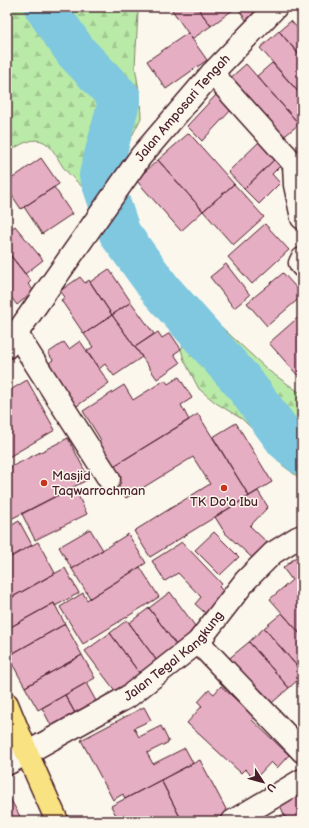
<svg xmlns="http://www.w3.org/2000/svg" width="309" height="828" font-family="'Balsamiq Sans',sans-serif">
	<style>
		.forest { fill: url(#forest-firs); stroke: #82846a }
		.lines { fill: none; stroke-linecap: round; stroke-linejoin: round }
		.river { stroke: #7fc8df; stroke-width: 42 }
		.building { fill: #e6aec3; stroke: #4a1f2b }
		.minor-casing { stroke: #4a1f2b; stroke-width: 25 }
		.major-casing { stroke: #4a1f2b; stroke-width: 25 }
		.minor { stroke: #fbf7ec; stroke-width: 22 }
		.major { stroke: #f8e281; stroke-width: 22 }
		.poi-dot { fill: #c8321e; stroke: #fbf7ec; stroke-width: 1.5 }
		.labels { text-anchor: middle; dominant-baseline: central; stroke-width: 3; stroke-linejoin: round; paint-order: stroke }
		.street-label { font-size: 13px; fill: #4a1f2b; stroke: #fbf7ec }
		.poi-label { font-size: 13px; fill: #4a1f2b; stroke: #fbf7ec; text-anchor: start }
	</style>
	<defs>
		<pattern id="forest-firs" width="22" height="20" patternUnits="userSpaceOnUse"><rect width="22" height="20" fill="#baeaa8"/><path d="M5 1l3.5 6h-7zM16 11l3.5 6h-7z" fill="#a1c891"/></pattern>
	</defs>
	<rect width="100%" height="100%" fill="#fbf7ec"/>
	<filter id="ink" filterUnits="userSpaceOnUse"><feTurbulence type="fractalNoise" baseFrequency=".025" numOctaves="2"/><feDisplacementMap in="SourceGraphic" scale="8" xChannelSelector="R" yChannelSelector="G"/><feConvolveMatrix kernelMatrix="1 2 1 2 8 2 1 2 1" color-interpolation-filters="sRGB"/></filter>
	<g filter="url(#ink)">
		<path class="forest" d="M7 7H136L138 14 135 66 140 97 141 118 123 154 97 190 87 192C79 183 70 176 63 167 59 161 56 154 51 148 38 132 21 144 7 153Z
			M204 321H215L269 371 302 394V480L281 464 261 437 242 419 216 403 199 389 184 360 181 349 186 339Z"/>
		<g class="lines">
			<path class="river" d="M45 7 76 52 120 98 100 175 120 234 161 290 243 382 286 440 302 454"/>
		</g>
		<path class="building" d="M170 7H197L211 26 192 39Z
			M197 7H237L211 26Z
			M237 7H265L246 20Z
			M291 21 302 33V54L300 56 279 31Z
			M279 31 302 58V96L260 48Z
			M188 33 207 60 166 89 147 61Z
			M272 63 302 96V120L299 124 257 76Z
			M246 64 299 124 280 140 228 80Z
			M216 95 232 109 202 141 187 126Z
			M189 133 234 184 203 211 158 160Z
			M260 141 276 158 244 189 228 172Z
			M41 158 59 184 21 209 7 188V182Z
			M276 158 282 164 272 174 280 183 259 204 244 189Z
			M158 160 203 211 181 231 136 180Z
			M234 184 264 217 233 245 203 211Z
			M54 187 72 214 42 234 24 207Z
			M265 224 289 250 252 284 228 257Z
			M15 226 43 260 25 274 7 251V232Z
			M7 251 31 281 28 284 34 291 17 305 11 297 7 300Z
			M226 264 250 295 234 308 210 277Z
			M109 269 131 302 112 315 90 282Z
			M283 273 302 294V296L267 326 247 303Z
			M80 277 85 283 89 280 112 315 84 334 61 300 65 297 60 291Z
			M131 302 154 334 135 347 112 315Z
			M302 314V376L300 378 269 343Z
			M112 315 142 357 114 376 105 364 99 369 86 351 93 347 84 334Z
			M158 332 162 338 170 333 181 349 174 354 180 363 157 379 135 347Z
			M80 341 109 383 74 408 45 366 53 360 48 353 64 342 69 349Z
			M179 377 192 398 181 405 189 420 109 469 93 444 101 440 83 411 124 385 133 400 165 380 168 384Z
			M27 380 55 430 7 458V392Z
			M198 414 249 496 150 557 134 531 210 484 193 457 126 498 109 469Z
			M236 423 272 482 249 496 213 437Z
			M68 438 89 479 7 521V469Z
			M74 487 87 514 35 540 22 514Z
			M258 491 268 507 250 526 274 549 259 564 225 533 215 517Z
			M19 521 32 545 7 559V528Z
			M90 529 103 550 72 569 59 547Z
			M214 532 239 557 220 575 195 550Z
			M128 534 146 563 90 598 72 569Z
			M38 542 55 573 7 600V559Z
			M182 542 222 584 219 587 230 597 212 619 195 604 201 597 178 573 165 581 152 561Z
			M296 557 302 563V636L270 599 292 580 283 568Z
			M140 567 159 597 83 644 60 607 83 593 87 600Z
			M65 568 79 593 55 606 54 603 7 629V600Z
			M170 592 198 630 177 646 149 608Z
			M54 603 65 624 8 656 7 654V629Z
			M149 608 177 646 157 661 129 623Z
			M282 613 302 636V672L264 628Z
			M127 620 157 661 140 674 110 633Z
			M65 624 82 655 25 687 8 656Z
			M264 628 302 672V676L289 688 249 642Z
			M110 633 140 674 116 692 85 651Z
			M249 642 289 688 266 708 226 661Z
			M82 655 95 678 38 710 25 687Z
			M86 683 101 710 80 722 65 695Z
			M221 686 255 717 252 720 289 755 277 768 271 762 255 779 245 769 241 773 187 723 202 706 198 702 209 690 214 694Z
			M65 695 80 722 56 735 42 708Z
			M144 707 151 720 134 728 139 737 161 726 169 742 147 753 153 764 185 748 193 763 125 799 123 794 113 800 81 740Z
			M200 760 228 813 212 821H182L161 780Z
			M161 780 180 817 172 821H119L111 806Z
			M302 792V821H287L279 803Z
			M7 793 22 820 20 821H7Z
			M284 814 287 821H271Z"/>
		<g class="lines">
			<g class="minor-casing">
				<g id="minor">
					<path d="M212 73 294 164 295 185 302 218"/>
					<path d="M302 259 300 263 302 266"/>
					<path d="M16 333 109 479"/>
					<path id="s1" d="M7 347 141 156 212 73 276 7"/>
					<path d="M198 642 302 751"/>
					<path id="s2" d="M7 764 129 696 198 642 246 580 273 553 297 538 302 536"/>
					<path d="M233 821 302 780"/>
				</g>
			</g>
			<g class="major-casing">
				<path id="major" d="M7 704 27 753 57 821"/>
			</g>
			<use href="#minor" class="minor"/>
			<use href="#major" class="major"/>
		</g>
	</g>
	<g class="poi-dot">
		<circle cx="44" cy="483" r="4"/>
		<circle cx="224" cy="488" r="4"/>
	</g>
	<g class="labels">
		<g class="street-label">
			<text stroke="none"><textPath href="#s1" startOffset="297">Jalan Amposari Tengah</textPath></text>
			<text stroke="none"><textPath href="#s2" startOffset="200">Jalan Tegal Kangkung</textPath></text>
		</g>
		<g class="poi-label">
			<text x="52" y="476">Masjid<tspan x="52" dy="15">Taqwarrochman</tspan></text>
			<text x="224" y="502" text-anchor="middle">TK Do'a Ibu</text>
		</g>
	</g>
	<rect width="309" height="828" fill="none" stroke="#fbf7ec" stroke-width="24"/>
	<rect x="12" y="12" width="285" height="804" fill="none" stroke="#4a1f2b" stroke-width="1.5" filter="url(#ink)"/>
	<g transform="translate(263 782) rotate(126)" stroke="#fbf7ec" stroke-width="3" paint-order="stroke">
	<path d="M0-3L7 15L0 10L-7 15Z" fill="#4a1f2b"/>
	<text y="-6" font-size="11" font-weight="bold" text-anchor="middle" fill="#4a1f2b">U</text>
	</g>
</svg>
